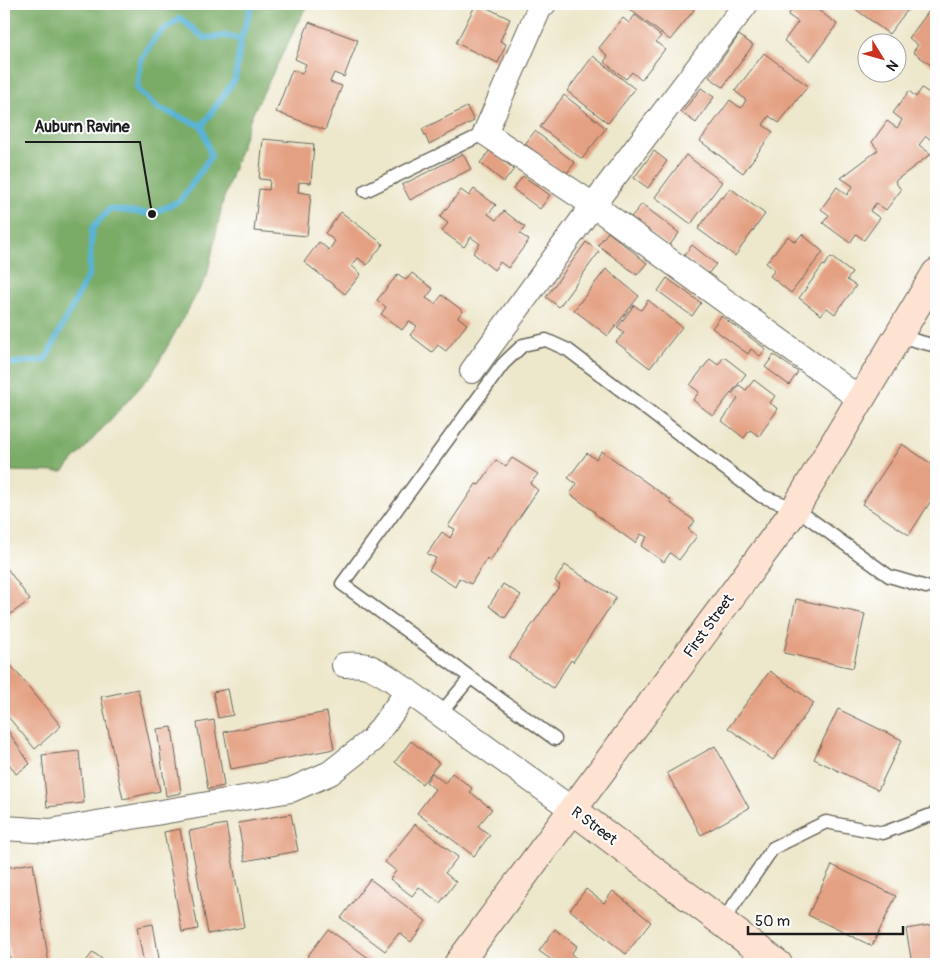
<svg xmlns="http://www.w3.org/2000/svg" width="940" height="968" font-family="Pangolin,sans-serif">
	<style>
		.forest { fill: #7aac68; stroke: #4b6442 }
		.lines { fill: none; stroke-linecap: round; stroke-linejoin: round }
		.stream { stroke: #58b3d6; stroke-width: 6 }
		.building { fill: #e4a082 }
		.lane-casing { stroke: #656359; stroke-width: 15 }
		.street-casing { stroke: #656359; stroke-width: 26 }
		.secondary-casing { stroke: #656359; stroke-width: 30 }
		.lane { stroke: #fff; stroke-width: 12 }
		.street { stroke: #fff; stroke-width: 24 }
		.secondary { stroke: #fee3d2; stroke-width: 28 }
		.labels { text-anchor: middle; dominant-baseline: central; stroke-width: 4; stroke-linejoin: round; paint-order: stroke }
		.street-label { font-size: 15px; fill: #1c1c1c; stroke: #fff }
		.leader { fill: none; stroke: #1c1c1c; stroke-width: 2 }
		.callout-dot { fill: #1c1c1c; stroke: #fff; stroke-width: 2 }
		.callout-label { font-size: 16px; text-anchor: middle; font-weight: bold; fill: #1c1c1c; stroke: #fff; stroke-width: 4; stroke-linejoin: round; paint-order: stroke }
	</style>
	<rect width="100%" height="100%" fill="#fff"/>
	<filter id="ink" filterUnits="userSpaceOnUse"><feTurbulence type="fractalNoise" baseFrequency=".02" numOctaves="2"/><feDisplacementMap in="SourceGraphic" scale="10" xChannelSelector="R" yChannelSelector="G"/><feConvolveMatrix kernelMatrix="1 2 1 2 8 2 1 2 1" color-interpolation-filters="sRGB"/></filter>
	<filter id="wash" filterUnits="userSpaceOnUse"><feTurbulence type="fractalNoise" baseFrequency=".0096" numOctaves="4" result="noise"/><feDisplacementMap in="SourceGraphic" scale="20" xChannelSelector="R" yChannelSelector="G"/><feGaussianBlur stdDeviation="1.12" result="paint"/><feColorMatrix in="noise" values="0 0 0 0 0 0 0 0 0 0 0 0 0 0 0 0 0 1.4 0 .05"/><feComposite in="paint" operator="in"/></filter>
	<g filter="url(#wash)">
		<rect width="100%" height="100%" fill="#ede7cb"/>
		<path class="forest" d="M4 4H310L302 15 251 117 223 201 207 276 152 374 63 472 4 471Z"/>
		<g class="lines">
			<path class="stream" d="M202 126 158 108 137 89 141 60 156 36 180 18 204 38 226 36 241 39
				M4 364 45 360 89 274 92 229 109 209 152 214 181 200 211 156 202 126 235 79 241 39 252 4"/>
		</g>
		<g id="blocks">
			<path class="building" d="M476 4H479L510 19 500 41 506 44 498 63 456 43Z
				M632 4H686L694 10 670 40 628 8Z
				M796 4H810L837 24 810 61 784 41 798 22 788 15Z
				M857 4H912L889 34 854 8Z
				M929 11 936 16V66L935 68 913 52 918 45 909 38Z
				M635 15 661 36 656 42 665 49 641 80 632 72 626 79 604 62 608 56 599 48 623 18 629 23Z
				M309 22 358 40 344 77 334 73 330 82 342 86 325 130 276 112 292 70 302 74 306 64 295 59Z
				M739 35 753 45 723 87 709 77Z
				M764 53 808 86 779 123 769 116 763 125 773 132 743 173 700 141 730 100 741 108 746 100 735 91Z
				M593 56 635 89 608 123 567 91Z
				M701 88 714 97 696 123 682 113Z
				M922 88 936 98V142L935 143 926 136 919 145 931 154 895 181 901 190 886 210 876 203 870 211 880 218 864 240 856 234 850 243 823 223 829 215 821 209 837 187 847 195 853 186 841 178 878 150 872 142 887 121 897 128 902 120 893 113 909 91 916 97Z
				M564 95 606 128 582 159 540 127Z
				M467 107 474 121 429 144 422 129Z
				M535 131 575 163 565 175 525 144Z
				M263 139 314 144 311 183 299 182 298 192 311 194 307 236 254 231 259 189 269 190 270 180 259 179Z
				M490 150 514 169 504 182 480 163Z
				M654 151 667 161 648 188 634 178Z
				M463 154 471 169 410 200 402 185Z
				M686 155 722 182 691 224 655 197Z
				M523 176 550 195 540 209 513 189Z
				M730 188 765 214 735 256 698 229 721 197 723 198Z
				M474 189 496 205 488 214 496 220 504 211 525 227 520 234 529 240 508 268 500 262 494 270 473 253 480 244 471 237 464 247 442 231 448 223 440 217 461 190 469 196Z
				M642 204 679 233 669 246 631 217Z
				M341 212 383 244 367 265 358 258 352 266 361 274 345 294 304 262 319 242 329 250 335 241 325 233Z
				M608 232 647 263 637 275 598 245Z
				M802 234 823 252 791 293 770 276 775 270 766 263 788 236 795 242Z
				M586 242 599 252 559 307 546 297Z
				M692 245 716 264 707 275 683 257Z
				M831 257 852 273 847 280 856 286 835 314 827 308 821 315 799 298 823 265 824 266Z
				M606 269 639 296 608 336 574 310Z
				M412 273 433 289 426 298 435 304 442 295 463 311 458 317 467 324 446 351 438 345 432 352 410 335 417 326 409 321 402 330 381 314 386 307 377 300 398 274 406 280Z
				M667 278 701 303 692 316 658 291Z
				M648 300 682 327 650 368 616 342 624 333 617 328 634 305 641 310Z
				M721 316 766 349 760 356 751 349 748 354 712 328Z
				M774 355 798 372 789 385 765 367Z
				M724 357 746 374 713 416 693 400 699 392 690 385 710 359 718 365Z
				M754 380 775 396 770 403 778 409 759 436 750 430 744 438 722 421 738 399 732 394 739 385 746 390Z
				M902 444 936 467V493L909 535 862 504Z
				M602 451 671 500 669 502 695 521 688 529 697 536 679 560 670 553 664 562 641 546 647 537 641 534 635 543 594 513 595 512 570 494 577 484 568 478 587 453 596 459Z
				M512 458 538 474 530 484 538 490 490 561 487 558 471 584 459 578 455 587 429 570 436 558 427 554 442 532 450 538 455 529 448 526 476 484 479 485 496 460 506 466Z
				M4 564 30 600 4 619Z
				M565 565 616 598 573 662 571 660 553 688 509 658 560 585 555 581Z
				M503 584 521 595 505 618 489 606Z
				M796 599 865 614 853 668 784 653Z
				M4 657 61 726 35 749 4 712Z
				M770 671 814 703 773 760 728 728Z
				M138 689 160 791 123 799 101 697Z
				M228 689 233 715 218 718 213 692Z
				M838 709 902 740 878 790 814 759Z
				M327 712 334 749 231 769 224 732Z
				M214 720 224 786 208 789 197 723Z
				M4 725 30 764 16 774 4 756Z
				M172 727 181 793 166 796 157 729Z
				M411 741 439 763 422 784 395 762Z
				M715 746 749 808 701 835 667 773Z
				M79 751 84 803 47 807 42 755Z
				M432 773 445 783 452 773 472 788 470 792 492 809 478 826 490 835 474 856 417 813 435 789 426 782Z
				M291 814 298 851 245 861 238 823Z
				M226 824 244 927 208 934 189 831Z
				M415 824 458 857 445 873 456 882 440 903 419 887 412 896 390 879 396 871 385 862Z
				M180 829 198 929 182 932 164 832Z
				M33 863 49 964H11L4 919V868Z
				M832 865 896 896 872 946 808 915Z
				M370 879 426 921 411 942 399 933 385 951 341 918Z
				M586 889 604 903 613 891 651 922 626 954 570 910Z
				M153 924 160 964H144L137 927Z
				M936 924V964H912L906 929Z
				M328 929 377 964H317L307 957Z
				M555 929 577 946 571 954 584 964H557L539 951Z
				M93 952 108 964H84Z"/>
		</g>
	</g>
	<g filter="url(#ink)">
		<use href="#blocks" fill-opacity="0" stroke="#656359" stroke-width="1"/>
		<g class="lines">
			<g class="lane-casing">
				<path id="lane" d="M365 191 485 133
					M898 336 936 346
					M440 714 470 678
					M555 739 342 584 503 364 523 345 546 340 568 350 761 496 795 508 889 576 926 587
					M722 922 773 848 826 822 883 833 936 813"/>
			</g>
			<g class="street-casing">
				<path id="street" d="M544 4 539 9 485 133 593 205 860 399
					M472 371 593 205 746 4
					M344 665C367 663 372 667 391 679L573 810
					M4 828 50 831 291 790 330 773 372 740 408 691"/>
			</g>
			<g class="secondary-casing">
				<path id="secondary" d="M573 810 778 964
					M458 964 792 514 936 273"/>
			</g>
			<use href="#lane" class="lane"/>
			<use href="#street" class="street"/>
			<use href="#secondary" class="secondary"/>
		</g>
	</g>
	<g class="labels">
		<g class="street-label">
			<text transform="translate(709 626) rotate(-54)">First Street</text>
			<text transform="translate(594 826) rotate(37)">R Street</text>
		</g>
	</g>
	<path class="leader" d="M152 214L140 142H25"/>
	<circle class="callout-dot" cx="152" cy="214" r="5"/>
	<g class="callout-label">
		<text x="82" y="132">Auburn Ravine</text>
	</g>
	<rect width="940" height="968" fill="none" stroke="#fff" stroke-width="20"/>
	<g transform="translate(882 58) rotate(127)"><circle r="24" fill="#ffffff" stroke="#a4a4a4"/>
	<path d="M0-4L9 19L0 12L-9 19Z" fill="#c8321e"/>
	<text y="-8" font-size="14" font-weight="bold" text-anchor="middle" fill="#1c1c1c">N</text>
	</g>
	<path d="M748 926v8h155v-8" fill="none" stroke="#1c1c1c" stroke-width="2.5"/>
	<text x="755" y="926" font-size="15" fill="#1c1c1c" stroke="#ffffff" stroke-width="4" paint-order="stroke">50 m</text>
</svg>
